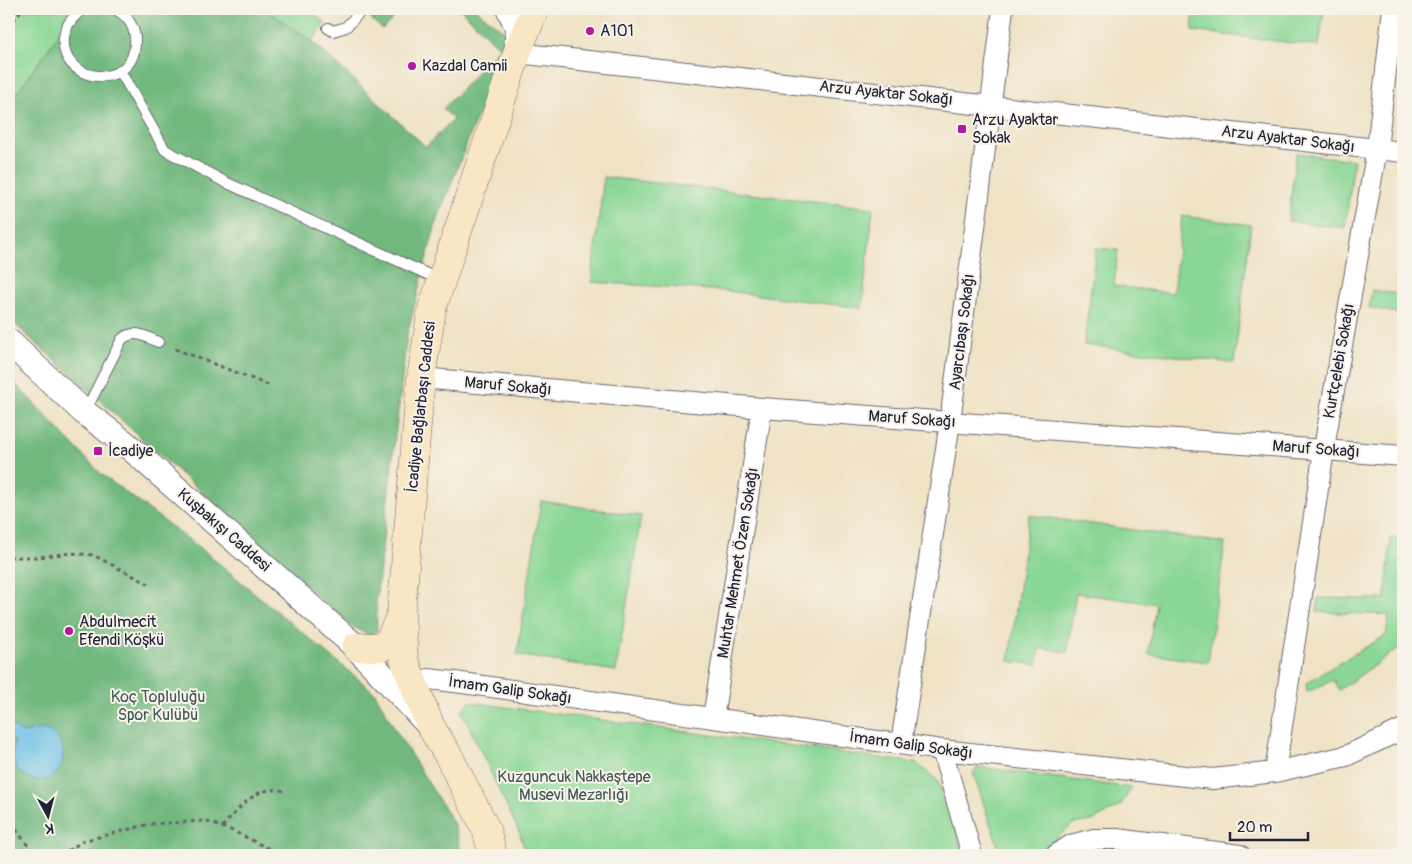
<svg xmlns="http://www.w3.org/2000/svg" width="1412" height="864" font-family="Pangolin,sans-serif">
	<style>
		.green { fill: #8ad795; stroke: #567c68 }
		.forest { fill: #6fb87e; stroke: #486d5c }
		.water { fill: #69bfe6; stroke: #467090 }
		.lines { fill: none; stroke-linecap: round; stroke-linejoin: round }
		.service-casing { stroke: #6a656b; stroke-width: 12 }
		.minor-casing { stroke: #6a656b; stroke-width: 22 }
		.tertiary-casing { stroke: #6a656b; stroke-width: 27 }
		.secondary-casing { stroke: #6a656b; stroke-width: 29 }
		.path { stroke: #6a656b; stroke-width: 3; stroke-dasharray: 4 4; stroke-linecap: butt }
		.service { stroke: #fff; stroke-width: 10 }
		.minor { stroke: #fff; stroke-width: 20 }
		.tertiary { stroke: #fff; stroke-width: 25 }
		.secondary { stroke: #f9e7c3; stroke-width: 28 }
		.poi-dot { fill: #b5179e; stroke: #f7f3e8; stroke-width: 2 }
		.labels { text-anchor: middle; dominant-baseline: central; stroke-width: 4; stroke-linejoin: round; paint-order: stroke }
		.poi-label { font-size: 16px; fill: #22223b; stroke: #f7f3e8; text-anchor: start }
		.street-label { font-size: 16px; fill: #22223b; stroke: #f7f3e8 }
		.park-label { font-size: 16px; fill: #415856; stroke: #f7f3e8 }
	</style>
	<rect width="100%" height="100%" fill="#f7f3e8"/>
	<filter id="ink" filterUnits="userSpaceOnUse"><feTurbulence type="fractalNoise" baseFrequency=".02" numOctaves="2"/><feDisplacementMap in="SourceGraphic" scale="10" xChannelSelector="R" yChannelSelector="G"/><feConvolveMatrix kernelMatrix="1 2 1 2 8 2 1 2 1" color-interpolation-filters="sRGB"/></filter>
	<filter id="wash" filterUnits="userSpaceOnUse"><feTurbulence type="fractalNoise" baseFrequency=".0096" numOctaves="4" result="noise"/><feDisplacementMap in="SourceGraphic" scale="20" xChannelSelector="R" yChannelSelector="G"/><feGaussianBlur stdDeviation="1.12" result="paint"/><feColorMatrix in="noise" values="0 0 0 0 0 0 0 0 0 0 0 0 0 0 0 0 0 1.4 0 .05"/><feComposite in="paint" operator="in"/></filter>
	<g filter="url(#wash)">
		<rect width="100%" height="100%" fill="#efe2c5"/>
		<path class="green" d="M16 9H77L9 104V18Z
			M265 9H307L326 23 312 41Z
			M1194 9H1324L1319 46 1192 31Z
			M1296 153 1354 160 1345 228 1288 221Z
			M604 177 873 208 862 308 727 291 591 282Z
			M1182 216 1251 225 1234 363 1084 345 1096 248 1118 250 1114 286 1173 293Z
			M1372 290 1403 295V314L1369 308Z
			M541 501 641 516 616 671 517 655Z
			M1029 515 1225 543 1208 662 1148 654 1156 604 1076 593 1067 652 1040 648 1037 665 1009 661Z
			M1391 538H1403V645L1339 690 1333 680 1307 692 1306 683 1386 635 1389 615 1317 612 1318 598 1385 599Z
			M469 702 916 763 937 780 951 811 963 855H526L520 834 461 710Z
			M978 767 1132 788 1120 806 1092 821 1073 824 1036 855H1001L973 773Z"/>
		<path class="forest" d="M77 9H265L312 41 426 147 453 119 443 109 500 48 460 9H475L504 31 505 45 436 223 407 335 376 601 377 631 369 635 349 625 9 319V104Z
			M377 9H404L382 29 369 17Z
			M9 377 100 473 204 551 375 693 396 731 454 824 462 855H9Z"/>
		<path class="water" d="M9 725C14 726 18 731 22 732 30 734 38 726 49 731 57 735 63 744 63 753 65 797 0 784 15 742L9 736Z"/>
	</g>
	<g filter="url(#ink)">
		<g class="lines">
			<g class="service-casing">
				<path id="service" d="M85 9C76 13 68 22 65 32 53 84 134 93 135 43 136 28 128 16 115 9
					M328 28 333 31 346 27 363 9
					M120 71 165 150 225 182 440 280
					M85 412 122 339C134 329 145 336 158 342"/>
			</g>
			<g class="minor-casing">
				<path id="minor" d="M517 53 1403 152
					M421 378 762 408 1403 456
					M415 687 428 679 455 682 942 750 1213 779 1275 772 1346 756 1403 729
					M713 718 762 408
					M901 744 950 422 1003 9
					M942 750 972 855
					M1275 772 1327 430 1377 149 1393 9
					M1056 855 1071 845 1094 839H1117L1240 855"/>
			</g>
			<g class="tertiary-casing">
				<path id="tertiary" d="M509 9 518 28 517 53
					M9 342 84 412 126 444 356 647 428 724"/>
			</g>
			<g class="secondary-casing">
				<path id="secondary" d="M356 647H382L390 639 401 614
					M493 855 486 829 448 755 431 727 415 687 404 659 401 614 421 378 432 309 517 53 535 9"/>
			</g>
			<path class="path" d="M9 27 22 9
				M175 349 271 386
				M9 557H39L71 553 93 555 149 584
				M11 823 35 855
				M222 827C241 807 257 782 287 792
				M61 855 83 841 150 824 205 821 233 831 282 855"/>
			<use href="#service" class="service"/>
			<use href="#minor" class="minor"/>
			<use href="#tertiary" class="tertiary"/>
			<use href="#secondary" class="secondary"/>
		</g>
	</g>
	<g class="poi-dot">
		<circle cx="590" cy="31" r="5"/>
		<circle cx="412" cy="66" r="5"/>
		<rect x="957" y="124" width="10" height="10" rx="2.5"/>
		<rect x="93" y="446" width="10" height="10" rx="2.5"/>
		<circle cx="69" cy="631" r="5"/>
	</g>
	<g class="labels">
		<g class="poi-label">
			<text x="600" y="31">A101</text>
			<text x="422" y="66">Kazdal Camii</text>
			<text x="972" y="120">Arzu Ayaktar<tspan x="972" dy="18">Sokak</tspan></text>
			<text x="108" y="451">İcadiye</text>
			<text x="79" y="622">Abdulmecit<tspan x="79" dy="18">Efendi Köşkü</tspan></text>
		</g>
		<g class="street-label">
			<text transform="translate(886 93) rotate(6)">Arzu Ayaktar Sokağı</text>
			<text transform="translate(1288 139) rotate(7)">Arzu Ayaktar Sokağı</text>
			<text transform="translate(962 332) rotate(-83)">Ayarcıbaşı Sokağı</text>
			<text transform="translate(1339 361) rotate(-80)">Kurtçelebi Sokağı</text>
			<text transform="translate(508 386) rotate(5)">Maruf Sokağı</text>
			<text transform="translate(421 407) rotate(-84)">İcadiye Bağlarbaşı Caddesi</text>
			<text transform="translate(912 419) rotate(4)">Maruf Sokağı</text>
			<text transform="translate(1316 449) rotate(4)">Maruf Sokağı</text>
			<text transform="translate(224 530) rotate(41)">Kuşbakışı Caddesi</text>
			<text transform="translate(738 563) rotate(-81)">Muhtar Mehmet Özen Sokağı</text>
			<text transform="translate(510 690) rotate(8)">İmam Galip Sokağı</text>
			<text transform="translate(911 745) rotate(8)">İmam Galip Sokağı</text>
		</g>
		<g class="park-label">
			<text x="158" y="697">Koç Topluluğu<tspan x="158" dy="18">Spor Kulübü</tspan></text>
			<text x="574" y="777">Kuzguncuk Nakkaştepe<tspan x="574" dy="18">Musevi Mezarlığı</tspan></text>
		</g>
	</g>
	<rect width="1412" height="864" fill="none" stroke="#f7f3e8" stroke-width="30"/>
	<g transform="translate(48 816) rotate(173)" stroke="#f7f3e8" stroke-width="4" paint-order="stroke">
	<path d="M0-4L9 19L0 12L-9 19Z" fill="#22223b"/>
	<text y="-8" font-size="14" font-weight="bold" text-anchor="middle" fill="#22223b">K</text>
	</g>
	<path d="M1230 832v8h78v-8" fill="none" stroke="#22223b" stroke-width="2.5"/>
	<text x="1237" y="832" font-size="15" fill="#22223b" stroke="#f7f3e8" stroke-width="4" paint-order="stroke">20 m</text>
</svg>
